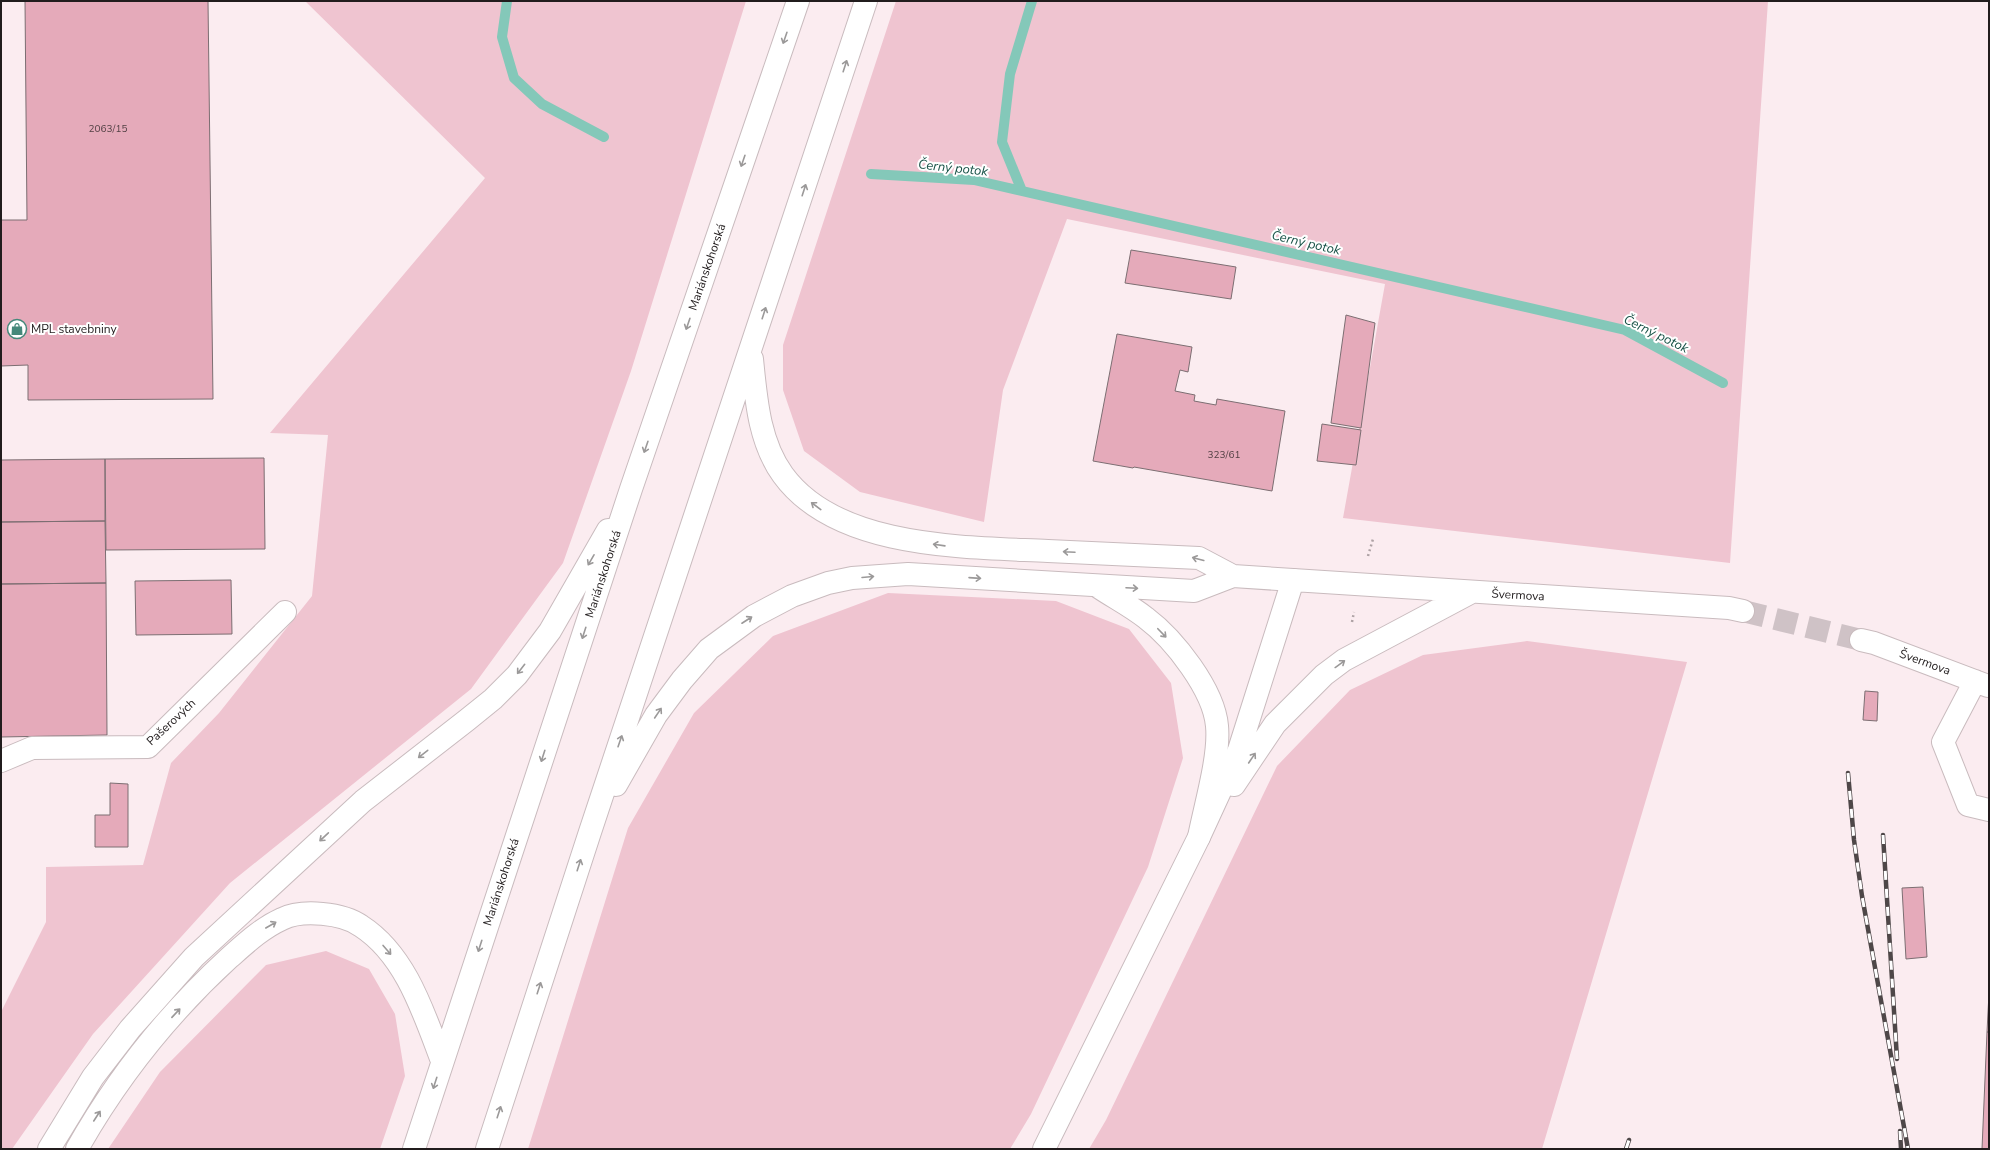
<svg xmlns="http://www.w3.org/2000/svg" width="1990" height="1150" font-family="'Nunito Sans',sans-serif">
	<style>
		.green { fill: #efc4d0 }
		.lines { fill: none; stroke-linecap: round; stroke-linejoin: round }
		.stream { stroke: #84c8b9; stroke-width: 10 }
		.building { fill: #e5aaba; stroke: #7c6e72 }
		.minor-tunnel { stroke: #cfc2c6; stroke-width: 22; stroke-dasharray: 22 11; stroke-linecap: butt }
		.minor-casing { stroke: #c9bbbe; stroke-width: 24 }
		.major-casing { stroke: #c9bbbe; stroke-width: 24 }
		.path { stroke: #aea2a5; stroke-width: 2.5; stroke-dasharray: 2 3; stroke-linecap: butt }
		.minor { stroke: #fff; stroke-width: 22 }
		.major { stroke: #fff; stroke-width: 22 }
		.rail-casing { stroke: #4e4748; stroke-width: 4.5 }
		.rail { stroke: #fff; stroke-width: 3; stroke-dasharray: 9; stroke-linecap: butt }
		.oneway { stroke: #9b9999 }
		.labels { text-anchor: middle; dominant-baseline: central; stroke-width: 4; stroke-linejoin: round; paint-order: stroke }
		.number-label { font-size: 10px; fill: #524044 }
		.street-label { font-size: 12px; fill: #211c1d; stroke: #fff }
		.poi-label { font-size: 12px; fill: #211c1d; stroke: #fff; text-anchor: start }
		.water-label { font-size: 13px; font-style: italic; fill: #185247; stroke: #fff }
	</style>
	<rect width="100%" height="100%" fill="#fbecf0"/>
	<path class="green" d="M305 1H746L631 371 563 563 471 689 230 883 93 1034 12 1149H1V1012L46 922V867L143 865 171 763 219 713 312 596 328 435 270 433 485 178Z
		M896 1H1768L1730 563 1343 518 1385 284 1067 219 1003 390 984 522 860 492 804 451 783 390V345Z
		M888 593 1056 601 1129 629 1171 683 1183 758 1148 867 1031 1114 1010 1149H528L628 828 694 713 773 636Z
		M1527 641 1687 662 1542 1149H1089L1106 1120 1277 766 1350 690 1423 655Z
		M326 951 369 969 395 1014 405 1076 380 1149H108L160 1072 266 965Z"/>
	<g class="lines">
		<path class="stream" d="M507 1 502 37 514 78 542 104 604 137
			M871 174 974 180 1625 330 1723 383
			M1022 191 1002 142 1010 74 1032 1"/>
	</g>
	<path class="building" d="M25 1H208L213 399 28 400V365L1 366V220H27Z
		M1131 250 1236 267 1231 299 1125 283Z
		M1346 315 1375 323 1361 428 1331 423Z
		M1117 334 1192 347 1188 372 1180 370 1175 391 1195 395 1194 401 1216 405 1217 399 1285 411 1272 491 1134 467 1133 468 1093 461Z
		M1322 424 1361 430 1356 465 1317 461Z
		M264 458 265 549 106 550 105 459Z
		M105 459V521L1 522V460Z
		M105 521 106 583 1 584V522Z
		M231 580 232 634 136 635 135 581Z
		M106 583 107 735 1 737V584Z
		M1865 691 1878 692 1877 721 1863 720Z
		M110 783 128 784V847H95V815H110Z
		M1923 887 1927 957 1906 959 1902 888Z
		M1989 993V1032H1987Z
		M1987 1032H1989V1149H1982Z"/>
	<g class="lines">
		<path class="minor-tunnel" d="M1743 611 1861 640"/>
		<g class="minor-casing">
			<path id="minor" d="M1861 640 1874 643 1988 686
				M1975 681 1943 742 1968 805 1989 810
				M1 761 32 748 148 747 285 612
				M1234 785 1275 724 1324 675 1344 660 1470 593
				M1044 1149 1199 837 1239 750 1293 580 1729 608 1743 611"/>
		</g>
		<g class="major-casing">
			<path id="major" d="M752 359C756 399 759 442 783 475 837 549 965 547 1048 551 1098 553 1148 556 1199 558L1233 576 1293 580
				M1097 586C1113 597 1131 606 1146 618 1174 639 1214 690 1217 726 1220 756 1205 806 1199 837
				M616 785 656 715 682 680 709 649 754 616 792 596 828 583 852 578 908 574 1194 591 1233 576
				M49 1149 93 1077 130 1029 194 957 363 801 467 720 493 699 517 675 550 631 608 530
				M77 1149C117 1078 169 1013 229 958 246 943 262 928 282 919 302 909 343 913 361 926 406 955 424 1014 442 1061
				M414 1149 631 489 798 1
				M487 1149 590 832 866 1"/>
		</g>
		<path class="path" d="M1368 556 1373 539
			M1352 622 1354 612"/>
		<use href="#minor" class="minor"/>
		<use href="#major" class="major"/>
		<g class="rail-casing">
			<path id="rail" d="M1848 773 1854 840 1862 896 1908 1149
				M1883 835 1897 1059
				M1900 1131 1901 1149
				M1626 1149 1629 1140"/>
		</g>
		<use href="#rail" class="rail"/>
	</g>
	<defs><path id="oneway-shaft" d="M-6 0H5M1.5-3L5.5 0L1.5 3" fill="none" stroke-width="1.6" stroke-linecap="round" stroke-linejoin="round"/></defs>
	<g class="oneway">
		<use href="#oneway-shaft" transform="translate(785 38) rotate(109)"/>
		<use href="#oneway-shaft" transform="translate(845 66) rotate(-72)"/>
		<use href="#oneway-shaft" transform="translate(743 161) rotate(109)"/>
		<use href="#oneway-shaft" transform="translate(804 190) rotate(-72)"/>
		<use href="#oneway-shaft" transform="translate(764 313) rotate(-72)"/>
		<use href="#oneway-shaft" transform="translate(688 324) rotate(109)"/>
		<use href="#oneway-shaft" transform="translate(646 447) rotate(109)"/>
		<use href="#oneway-shaft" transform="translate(816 506) rotate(-143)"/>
		<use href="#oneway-shaft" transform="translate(939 545) rotate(-172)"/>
		<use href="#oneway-shaft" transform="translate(1069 552) rotate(-177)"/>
		<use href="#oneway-shaft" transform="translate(1198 559) rotate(-165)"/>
		<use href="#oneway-shaft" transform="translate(591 560) rotate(120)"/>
		<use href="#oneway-shaft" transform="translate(868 577) rotate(-5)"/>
		<use href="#oneway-shaft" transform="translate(975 578) rotate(4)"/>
		<use href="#oneway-shaft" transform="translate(1132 588) rotate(3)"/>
		<use href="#oneway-shaft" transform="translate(747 620) rotate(-33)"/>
		<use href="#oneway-shaft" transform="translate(584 633) rotate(108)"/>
		<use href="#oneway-shaft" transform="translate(1162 633) rotate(46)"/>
		<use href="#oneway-shaft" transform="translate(1340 664) rotate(-36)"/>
		<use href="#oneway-shaft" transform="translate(521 669) rotate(128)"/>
		<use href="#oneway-shaft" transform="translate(658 713) rotate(-56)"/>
		<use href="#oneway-shaft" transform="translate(620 741) rotate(-71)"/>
		<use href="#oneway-shaft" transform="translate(423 754) rotate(142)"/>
		<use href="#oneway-shaft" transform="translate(543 756) rotate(108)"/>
		<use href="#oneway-shaft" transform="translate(1252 758) rotate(-56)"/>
		<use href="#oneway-shaft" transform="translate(324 837) rotate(137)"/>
		<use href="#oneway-shaft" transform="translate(579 865) rotate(-72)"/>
		<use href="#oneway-shaft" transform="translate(271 925) rotate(-30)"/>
		<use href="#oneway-shaft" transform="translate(480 946) rotate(108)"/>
		<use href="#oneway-shaft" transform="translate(387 950) rotate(49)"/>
		<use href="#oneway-shaft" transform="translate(539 988) rotate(-72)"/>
		<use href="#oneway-shaft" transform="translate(176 1013) rotate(-47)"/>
		<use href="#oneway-shaft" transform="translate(435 1083) rotate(108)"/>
		<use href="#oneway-shaft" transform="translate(499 1112) rotate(-72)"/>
		<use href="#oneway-shaft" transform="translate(97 1116) rotate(-57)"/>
	</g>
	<defs>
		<g id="shop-ring" transform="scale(1)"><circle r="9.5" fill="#fff" stroke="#45887a" stroke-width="1.5"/><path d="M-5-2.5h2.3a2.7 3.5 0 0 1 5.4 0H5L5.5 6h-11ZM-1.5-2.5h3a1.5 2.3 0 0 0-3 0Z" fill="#45887a"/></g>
	</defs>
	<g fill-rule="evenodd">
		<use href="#shop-ring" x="17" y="329"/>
	</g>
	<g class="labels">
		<g class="number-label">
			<text x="108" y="129">2063/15</text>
			<text x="1224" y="455">323/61</text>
		</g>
		<g class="street-label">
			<text transform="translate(707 267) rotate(-71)">Mariánskohorská</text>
			<text transform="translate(603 574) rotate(-72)">Mariánskohorská</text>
			<text transform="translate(1518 595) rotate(3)">Švermova</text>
			<text transform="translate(1925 662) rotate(20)">Švermova</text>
			<text transform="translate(171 722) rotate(-43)">Pašerových</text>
			<text transform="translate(501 882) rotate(-72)">Mariánskohorská</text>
		</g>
		<g class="poi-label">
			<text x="31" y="329">MPL stavebniny</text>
		</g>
		<g class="water-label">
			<text transform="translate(953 168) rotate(6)">Černý potok</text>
			<text transform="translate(1306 243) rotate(13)">Černý potok</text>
			<text transform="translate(1656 334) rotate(26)">Černý potok</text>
		</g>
	</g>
	<rect width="1990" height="1150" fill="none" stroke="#211c1d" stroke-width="4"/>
</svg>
